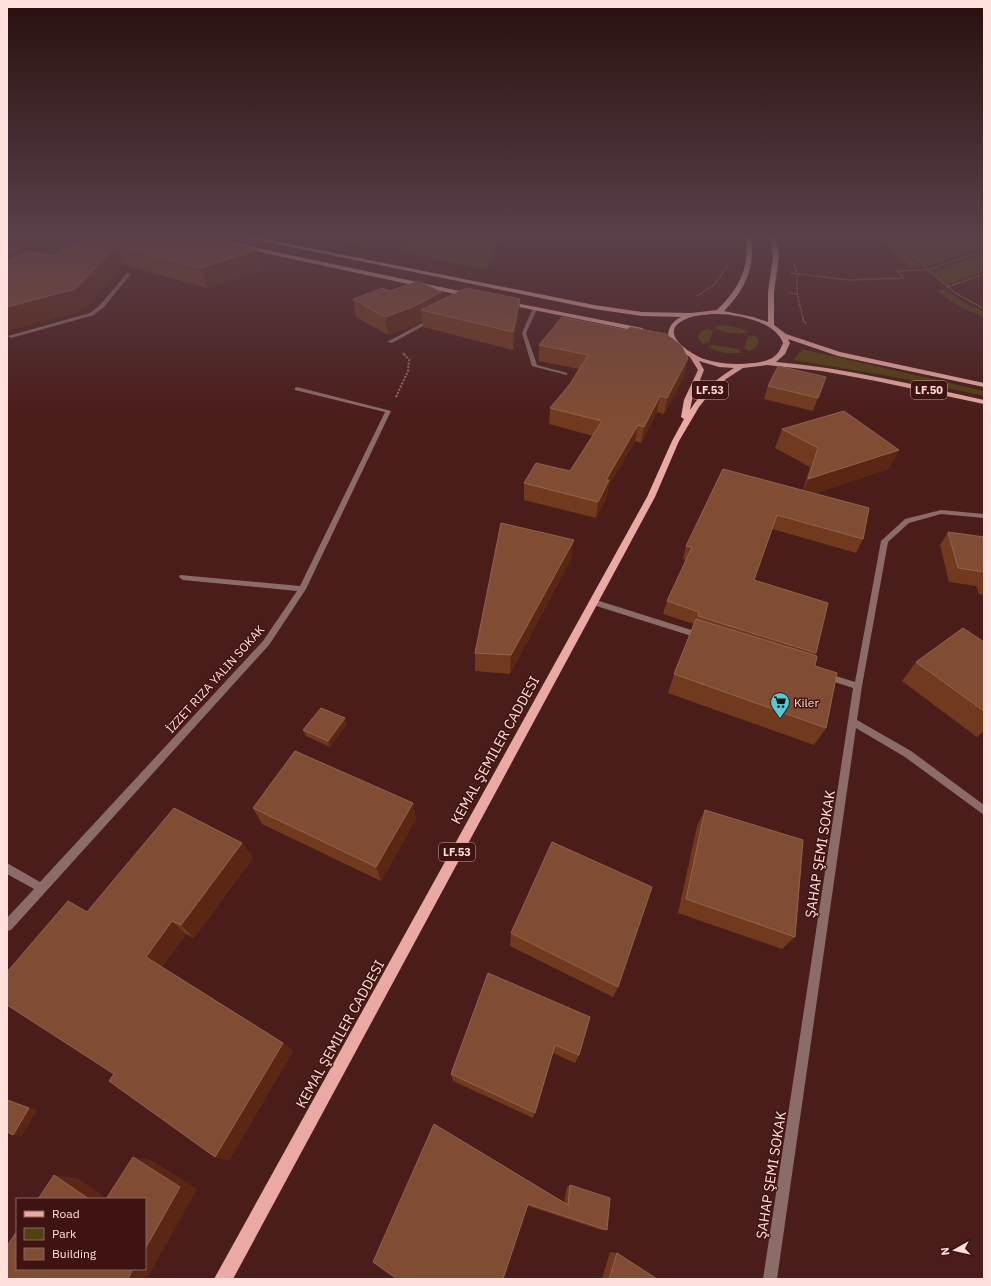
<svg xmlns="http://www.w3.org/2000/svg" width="991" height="1286" font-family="'IBM Plex Sans',sans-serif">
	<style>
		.green { fill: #534012 }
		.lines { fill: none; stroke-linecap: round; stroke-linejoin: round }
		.path-far1 { stroke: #97706d; stroke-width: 1.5; stroke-dasharray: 1.5 1; stroke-linecap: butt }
		.path { stroke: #97706d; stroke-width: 2; stroke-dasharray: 2 1.5; stroke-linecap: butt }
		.lane { fill: #8c6c69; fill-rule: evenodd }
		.street { fill: #8c6c69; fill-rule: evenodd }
		.primary { fill: #eaaaa3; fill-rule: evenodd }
		.wall { fill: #713a1e }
		.shaded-wall { fill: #5b2714 }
		.building { fill: #804c33; stroke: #94634d }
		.labels { text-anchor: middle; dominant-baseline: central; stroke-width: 3; stroke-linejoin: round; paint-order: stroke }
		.shield { fill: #3f1311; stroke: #c5a29f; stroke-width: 1 }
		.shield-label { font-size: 11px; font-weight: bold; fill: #ffe0dc }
		.street-label { font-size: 12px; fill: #ffe0dc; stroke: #3f1311 }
		.poi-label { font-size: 12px; fill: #ffe0dc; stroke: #3f1311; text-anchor: start }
		.near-street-label { font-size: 14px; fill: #ffe0dc; stroke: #3f1311 }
	</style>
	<rect width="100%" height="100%" fill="#4a1d1a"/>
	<path class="green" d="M313 235H360L356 241 360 242 359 244Z
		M414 235H499L488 270 398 252 403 244 408 245Z
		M873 235H884L920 266 911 268Z
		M890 235H967L966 236 984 243V248L926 266Z
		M984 254V271L952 283H946L935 275V271Z
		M936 290H946L963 302 984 312V317L960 307Z
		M722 325 740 328 749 332C739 335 722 333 714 327Z
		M708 328 713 331 709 342 703 344 699 340C697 333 702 330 708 328Z
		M754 335 758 339C760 346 755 349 749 351L744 348 748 337Z
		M714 345 738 349 742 353H725L707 347Z
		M802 349 984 391V396L900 378 794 360Z"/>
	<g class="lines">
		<path class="path-far1" d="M888 235 954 292 984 309
			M979 235 975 237 984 240
			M791 273 848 280 904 278 897 271 927 270 984 251
			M947 287 984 274
			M789 293 797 294V274L794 263
			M797 294 804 322 807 324
			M697 296 715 284 728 265
			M403 353 405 355"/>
		<path class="path" d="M396 397 408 371 409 360 404 354"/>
		<path class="lane" d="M127 273 131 274 104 307 94 315 11 338 8 336 90 313 100 305Z
			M533 308 537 309 526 333 537 365 567 373V375L532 366 522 333Z
			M430 319 434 320 392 343 387 342Z"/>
		<path class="street" d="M94 235H100L60 256 57 255Z
			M297 387 391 411 306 589 269 645 11 930 7 931V918L34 889 7 874V863L40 882 263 641 297 591 183 580 179 577 180 575 300 586 385 412 295 390V388Z
			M941 510 984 514V518L941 514 909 523 888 542 862 686 857 720 911 751 984 805V815L905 757 856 728 777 1279H763L853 688 823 678 822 676 823 674 826 673 855 682 881 541 905 519Z
			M593 599 704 634 705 636 701 639 590 604 589 602 590 600Z"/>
		<path class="primary" d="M233 235H244L594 305 642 312 691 313 717 310C739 289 751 266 745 235H750C757 265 745 290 724 311L753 317 768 322V292L773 256 770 235H775L779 256 774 292V325L786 334 840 352 984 383V387L838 356 788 339 790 343 785 354 776 362C846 368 915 385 984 400V404L876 381 822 371 767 365 743 368 726 379 711 392 699 407 679 441 655 497 233 1279H214L647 497 672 441 684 419 681 417 684 400 698 370 690 357 676 348 668 337C668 327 673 321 681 317L642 316 594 309ZM713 314C735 313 775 321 783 343 777 359 769 361 753 363 737 365 720 364 704 359 689 353 656 332 686 319 694 315 704 315 713 314ZM699 361 719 367 734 368C716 379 701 392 690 410L692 400 704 370Z
			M229 242 469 293 472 295 469 297 227 245Z
			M506 301 642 328 645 330 642 332 504 304 503 303Z"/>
	</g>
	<path class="wall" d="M90 235 263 270 207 288 124 265 84 310 7 331 18 249 21 254 55 256 72 251Z
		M390 291 441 292 442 300 519 317 513 350 423 327 422 321 414 325 388 335 356 317 353 299Z
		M539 345 685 374 664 414 657 412 641 443 635 441 608 487 607 497 596 518 524 500V483L570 471 593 436 549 424 550 408 570 384 579 369 539 361Z
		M826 377 813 411 764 399 768 386Z
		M782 429 899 450 888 469 815 493 863 539 856 553 772 529 754 580 816 653 815 655V666L826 728 814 745 668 693 674 674 694 624 663 614 667 601 686 560 683 559 686 546 803 490 810 467 775 448Z
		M948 532 984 537V595L979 594 976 586 949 582 940 545Z
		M571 559 510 674 475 671V653Z
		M984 642V731L977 737 902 681 916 662Z
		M347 724 330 747 306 736 303 730Z
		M413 803 416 819 381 881 262 824 253 808Z
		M705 810 795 937 782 949 678 913 697 826Z
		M242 843 253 858 194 938 186 934 162 967 283 1043 293 1051 229 1160 215 1157 114 1074 87 912Z
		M511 933 618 987 613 997 510 946Z
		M488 973 579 1055 575 1063 553 1053 533 1118 453 1081 451 1074Z
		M434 1124 564 1203 567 1187 570 1185 607 1230H601L528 1206Z
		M610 1252 617 1253 657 1279H602Z"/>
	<path class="shaded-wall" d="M117 246 124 265 84 310 7 331V307Z
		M18 249 28 268 7 279V255Z
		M258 250 263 270 207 288 201 268Z
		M441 292 442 310H421L422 321 414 325 388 335 385 317Z
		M520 299 519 317 513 350V332Z
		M688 358 685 374 664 414 667 398Z
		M660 396 657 412 641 443 644 427Z
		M638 425 635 441 608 487 607 497 596 518 598 502 606 480Z
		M899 450 888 469 800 499 808 479Z
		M574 540 571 559 510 674 511 655Z
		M345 718 347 724 330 747 328 741Z
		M413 803 416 819 381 881 376 867Z
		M242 843 253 858 194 938 181 925Z
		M172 921 186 934 161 968 146 957Z
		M283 1043 293 1051 229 1160 215 1157Z
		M7 1099 37 1110 22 1136 13 1135Z
		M133 1157 151 1160 197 1189 147 1279H128L133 1269H145V1249Z
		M54 1175 77 1178 108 1199H89Z"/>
	<path class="building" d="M90 235H195L258 250 201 268 117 246 75 289 7 307V261L27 251 55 256 62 248 72 251Z
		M7 247 18 249 7 255Z
		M418 281 441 292 413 307 385 317 353 299 383 288 390 291Z
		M466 288 520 299 513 332 421 310Z
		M562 317 627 330 630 327 666 334 681 345 688 358 667 398 660 396 644 427 638 425 606 480H609L598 502 524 483 536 463 570 471 602 421 550 408 570 384 588 355 539 345Z
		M778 366 826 377 818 398 768 386Z
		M844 411 899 450 808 479 818 448 782 429Z
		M723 469 869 508 863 539 777 515 754 580 828 603 816 653 698 616 699 612 667 601 692 547 686 546Z
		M501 523 574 540 511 655 475 653Z
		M948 532 984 537V572L958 568Z
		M696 619 817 656 815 666 837 673 826 728 674 674Z
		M963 628 984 642V711L916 662Z
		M321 708 345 718 328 741 303 730Z
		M295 751 413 803 376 867 253 808Z
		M174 808 242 843 181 925 172 921 146 957 283 1043 215 1157 109 1081 114 1074 7 1005V972L68 901 87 912Z
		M705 810 803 840 795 937 686 899Z
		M552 842 652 887 618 987 511 933Z
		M488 973 590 1017 579 1055 555 1045 535 1113 451 1074Z
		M7 1100 29 1108 13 1135 7 1132Z
		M434 1124 568 1205 570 1185 610 1198 607 1230 528 1204 503 1279H397L373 1262Z
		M133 1157 180 1187 145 1249V1199H106Z
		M54 1175 89 1199H38Z
		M17 1231V1269H133L128 1279H9L7 1278V1246Z
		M617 1253 657 1279H609Z"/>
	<linearGradient id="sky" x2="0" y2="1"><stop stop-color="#29100e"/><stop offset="0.57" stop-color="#5a4049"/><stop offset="1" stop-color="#5a4049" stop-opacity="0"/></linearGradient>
	<rect width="991" height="415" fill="url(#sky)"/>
	<defs>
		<g id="supermarket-pin" transform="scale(1)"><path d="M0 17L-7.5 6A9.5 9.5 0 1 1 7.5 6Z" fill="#52cbd9" stroke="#3f1311"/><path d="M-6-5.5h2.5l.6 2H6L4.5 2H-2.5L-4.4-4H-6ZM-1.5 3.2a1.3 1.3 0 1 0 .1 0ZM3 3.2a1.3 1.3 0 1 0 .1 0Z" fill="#111"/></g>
	</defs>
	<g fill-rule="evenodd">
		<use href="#supermarket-pin" x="780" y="702"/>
	</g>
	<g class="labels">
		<g class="shield">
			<rect x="692" y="381" width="36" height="18" rx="3"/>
			<rect x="911" y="381" width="36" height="18" rx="3"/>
			<rect x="439" y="843" width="36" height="18" rx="3"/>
		</g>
		<g class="shield-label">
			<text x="710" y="390">LF.53</text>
			<text x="929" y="390">LF.50</text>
			<text x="457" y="852">LF.53</text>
		</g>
		<g class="street-label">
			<text transform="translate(215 679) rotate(-48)">İZZET RIZA YALIN SOKAK</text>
		</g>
		<g class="poi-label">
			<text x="794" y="702">Kiler</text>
		</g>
		<g class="near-street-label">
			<text transform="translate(495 750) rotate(-61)">KEMAL ŞEMILER CADDESI</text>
			<text transform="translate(820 854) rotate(-81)">ŞAHAP ŞEMI SOKAK</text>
			<text transform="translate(340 1034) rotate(-61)">KEMAL ŞEMILER CADDESI</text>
			<text transform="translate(771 1175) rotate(-81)">ŞAHAP ŞEMI SOKAK</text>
		</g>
	</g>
	<rect width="991" height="1286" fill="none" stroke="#ffe0dc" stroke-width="16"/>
	<rect x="16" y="1198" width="130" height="72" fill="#3f1311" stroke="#8c6562"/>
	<rect x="24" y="1211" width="20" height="6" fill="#eaaaa3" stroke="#8c6562"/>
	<text x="52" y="1218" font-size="12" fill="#ffe0dc">Road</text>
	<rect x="24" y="1228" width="20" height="12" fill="#534012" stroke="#8c6562"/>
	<text x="52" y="1238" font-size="12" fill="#ffe0dc">Park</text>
	<rect x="24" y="1248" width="20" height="12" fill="#804c33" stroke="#8c6562"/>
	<text x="52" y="1258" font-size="12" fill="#ffe0dc">Building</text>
	<g transform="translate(955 1250) rotate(262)" stroke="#3f1311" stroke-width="3" paint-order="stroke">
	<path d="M0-3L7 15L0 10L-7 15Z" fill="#ffe0dc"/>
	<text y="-6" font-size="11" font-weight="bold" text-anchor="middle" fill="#ffe0dc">N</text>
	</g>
</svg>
